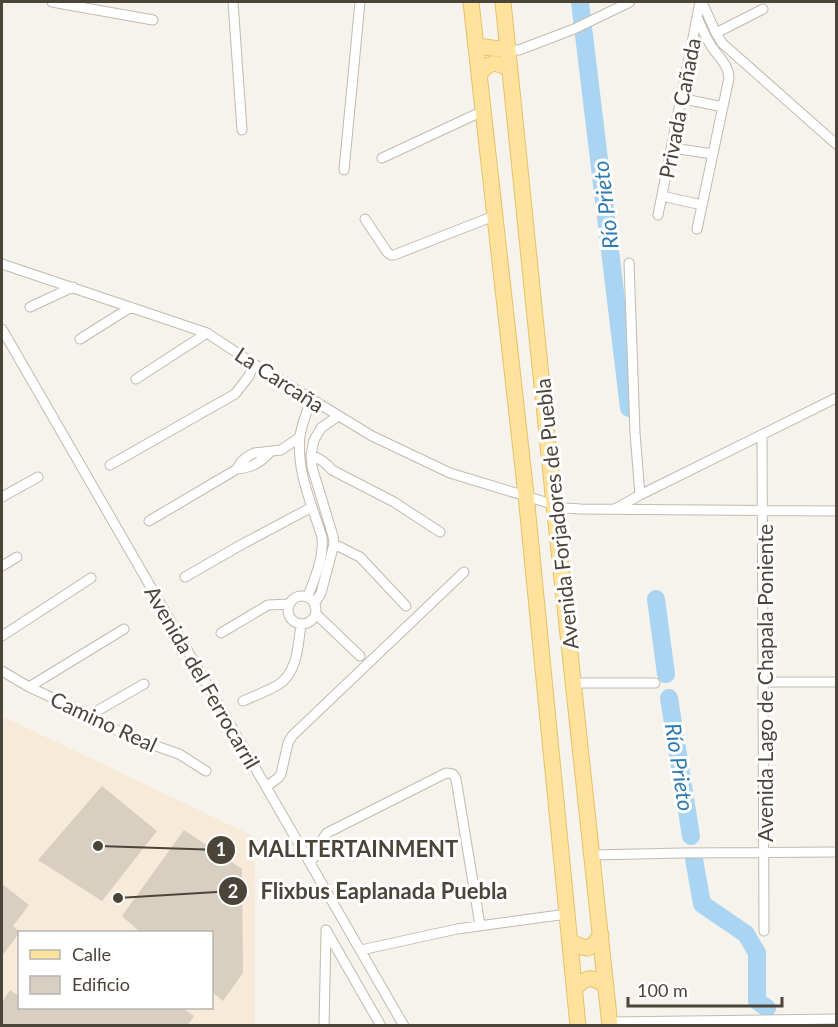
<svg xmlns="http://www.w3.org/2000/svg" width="838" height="1027" font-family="Lato,sans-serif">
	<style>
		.commercial { fill: #f7ead8; fill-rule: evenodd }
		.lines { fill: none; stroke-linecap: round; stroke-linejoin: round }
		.river { stroke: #a9d4f2; stroke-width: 18 }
		.building { fill: #d8cfc1 }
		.minor-casing { stroke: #c2bbae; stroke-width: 11 }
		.primary-casing { stroke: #e6c16a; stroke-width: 17 }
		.minor { stroke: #fff; stroke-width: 9 }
		.primary { stroke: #ffe39c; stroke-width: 15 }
		.labels { text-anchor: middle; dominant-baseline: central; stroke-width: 6; stroke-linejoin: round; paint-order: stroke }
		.street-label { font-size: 21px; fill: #4b4439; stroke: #fff }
		.water-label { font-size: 22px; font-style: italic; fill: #2e7ab2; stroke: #fff }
		.leader { fill: none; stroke: #4b4439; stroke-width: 2 }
		.callout-dot { fill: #4b4439; stroke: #fff; stroke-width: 2 }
		.mark-label { font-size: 18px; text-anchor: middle; font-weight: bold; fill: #fff }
		.callout-label { font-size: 22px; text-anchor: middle; font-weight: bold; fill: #4b4439; stroke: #fff; stroke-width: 6; stroke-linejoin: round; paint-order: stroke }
	</style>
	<rect width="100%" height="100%" fill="#f6f3ec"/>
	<path class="commercial" d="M2 716 255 837V1025H2ZM20 932H212V1008H20Z"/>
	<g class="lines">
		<path class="river" d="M580 2 629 408
			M656 599 666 674
			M669 698 691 836
			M694 859 702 904 746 934 757 953V1001L767 1008"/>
	</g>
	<path class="building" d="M102 786 157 831 102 901 38 860Z
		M184 830 242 869 243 973 223 1001 212 992V933H141L122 916Z
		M2 884 29 905 13 926 20 932 2 956Z
		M10 990 20 997V1008H183L194 1016 187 1026H2V1002Z"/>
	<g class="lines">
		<g class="minor-casing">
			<path id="minor" d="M52 2 153 20
				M233 2 242 130
				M702 2 716 33 722 43 836 144
				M697 17C701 26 705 36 710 44 716 55 729 64 729 78L697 229
				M716 33 763 9
				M508 50H519L574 29 630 2
				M689 100 723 107
				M679 149 713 154
				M382 158 483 111
				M344 170 360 2
				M662 196 702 205
				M658 215 700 2
				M365 219 387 252 391 255H394L494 216
				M629 263 635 433 640 495
				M2 264 207 333 254 364 372 436 450 473 565 508 581 509 836 511
				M30 307 73 287
				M2 329 404 1026
				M80 339 131 307
				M136 379 207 333
				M762 435 764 931
				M311 455C320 458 326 463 332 470L394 502 440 532
				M110 465 235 394 249 376 254 364
				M237 469 241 462 247 457 254 453 281 450 300 437
				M2 497 38 477
				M615 509 640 495 836 398
				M149 521 237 469C251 468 261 463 270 452
				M334 544 360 557 406 606
				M2 566 17 557
				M185 577 239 546 312 507
				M288 610a14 14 0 1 1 28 0a14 14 0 1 1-28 0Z
				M308 596C315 578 324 557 322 537 312 505 296 471 300 436 302 423 307 412 311 400
				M315 603 321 593 334 544 333 536 312 467 311 455 314 440 321 428 338 416
				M316 614 360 656
				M221 633 268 605 289 604
				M2 636 91 578
				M2 671 29 687 90 715 122 733 139 740 179 754 206 771
				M763 682H836
				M574 683H655
				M29 687 124 629
				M243 701C255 696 267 691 278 685 298 672 298 645 301 624
				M90 715 144 684
				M266 787 278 778 281 774 288 743 292 736 464 572
				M592 855 682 853 836 852
				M310 862C319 854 319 842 327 833L446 773C452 773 454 774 456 779L480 925
				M326 930 381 1026
				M361 950 457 929 567 914
				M610 1022 836 1019
				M324 1026 326 932"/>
		</g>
		<g class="primary-casing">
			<path id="primary" d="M471 2 526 495 578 1026
				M503 2 554 504 610 1026
				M476 46 508 50
				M479 75C490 61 494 61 509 69
				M570 941 582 947 588 948 594 944 601 935
				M575 988C587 976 592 976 606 986"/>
		</g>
		<use href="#minor" class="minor"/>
		<use href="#primary" class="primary"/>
	</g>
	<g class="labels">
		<g class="street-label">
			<text transform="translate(679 108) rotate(-79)">Privada Cañada</text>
			<text transform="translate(280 379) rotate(33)">La Carcaña</text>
			<text transform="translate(556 514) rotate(-96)">Avenida Forjadores de Puebla</text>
			<text transform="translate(203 677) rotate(60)">Avenida del Ferrocarril</text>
			<text transform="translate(764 683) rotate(-90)">Avenida Lago de Chapala Poniente</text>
			<text transform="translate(104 721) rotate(25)">Camino Real</text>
		</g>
		<g class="water-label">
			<text transform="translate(605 205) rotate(-97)">Río Prieto</text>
			<text transform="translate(680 767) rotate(81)">Río Prieto</text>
		</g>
	</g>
	<path class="leader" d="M98 846L221 850M118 898L233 891"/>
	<g class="callout-dot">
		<circle cx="98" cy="846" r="6"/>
		<circle cx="118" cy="898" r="6"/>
		<circle cx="221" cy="850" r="15"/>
		<circle cx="233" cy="891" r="15"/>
	</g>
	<g class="mark-label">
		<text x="221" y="856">1</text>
		<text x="233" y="898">2</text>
	</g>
	<g class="callout-label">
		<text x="353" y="857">MALLTERTAINMENT</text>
		<text x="384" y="899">Flixbus Eaplanada Puebla</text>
	</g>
	<rect width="838" height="1027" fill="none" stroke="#4b4439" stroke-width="6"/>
	<rect x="18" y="931" width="195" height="78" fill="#ffffff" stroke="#b7b4b0" stroke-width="1.5"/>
	<rect x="30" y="950" width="30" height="9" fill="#ffe39c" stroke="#b7b4b0" stroke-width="1.5"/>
	<text x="72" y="961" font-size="18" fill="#4b4439">Calle</text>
	<rect x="30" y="976" width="30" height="18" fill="#d8cfc1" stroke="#b7b4b0" stroke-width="1.5"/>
	<text x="72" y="991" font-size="18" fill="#4b4439">Edificio</text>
	<path d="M628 997v9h154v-9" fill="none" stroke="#4b4439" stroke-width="3"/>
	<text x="637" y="997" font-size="18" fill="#4b4439" stroke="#ffffff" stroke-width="4.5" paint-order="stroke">100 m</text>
</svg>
